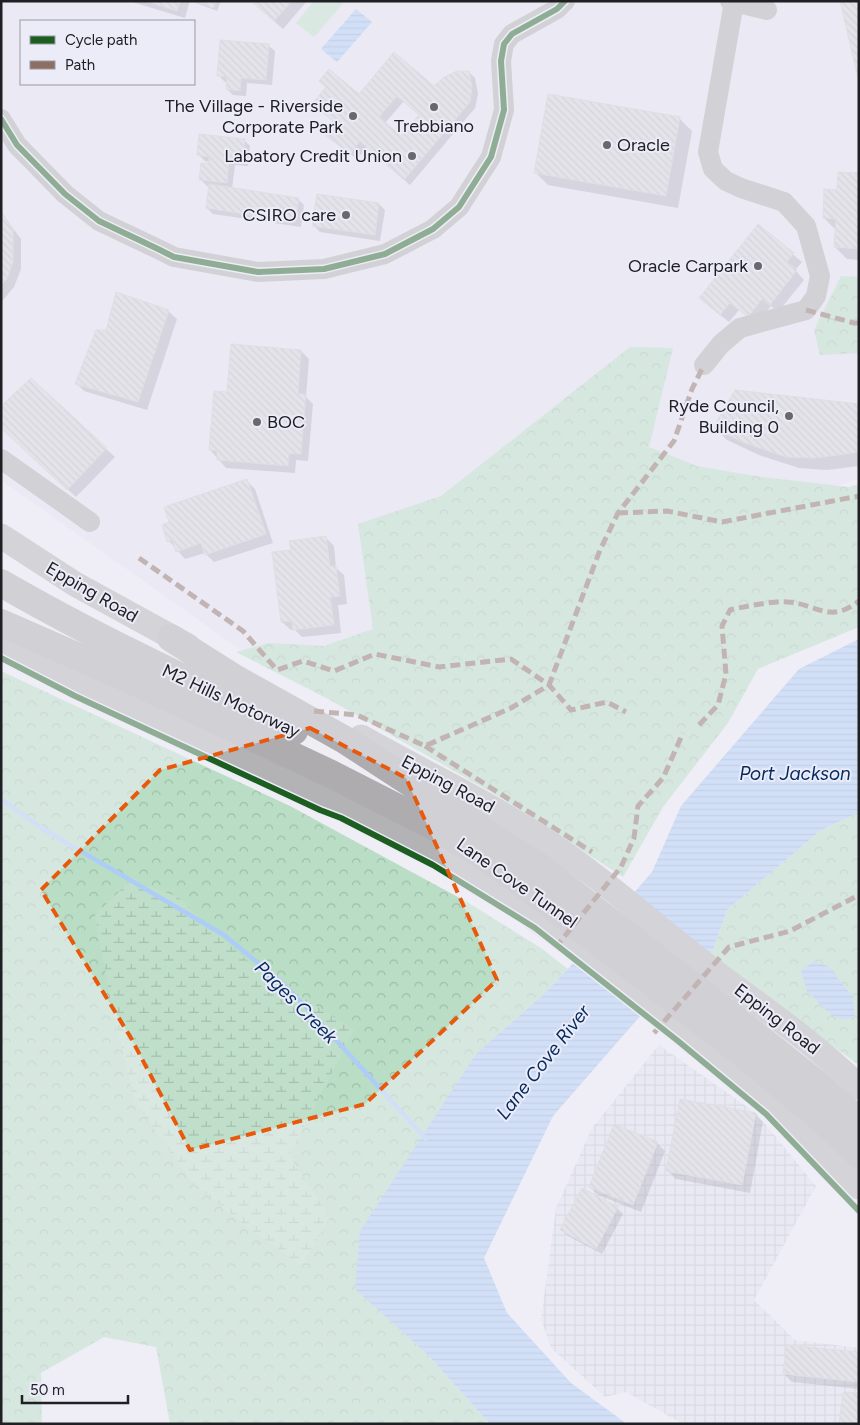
<svg xmlns="http://www.w3.org/2000/svg" width="860" height="1425" font-family="Figtree,sans-serif">
	<style>
		.commercial { fill: #e6e2f1; fill-rule: evenodd }
		.industrial { fill: url(#industrial-grid) }
		.forest { fill: url(#forest-crowns) }
		.wetland { fill: url(#wetland-marsh) }
		.pitch { fill: #c0dfca }
		.water { fill: url(#water-rules) }
		.shadow { fill: #0003; fill-rule: evenodd }
		.lines { fill: none; stroke-linecap: round; stroke-linejoin: round }
		.stream { stroke: #adccf8; stroke-width: 4.5 }
		.building { fill: url(#building-back-hatch); stroke: #cccbd1; fill-rule: evenodd }
		.minor { stroke: #b0aeaf; stroke-width: 20 }
		.major { stroke: #b3b2b4; stroke-width: 25 }
		.highway { stroke: #aeacae; stroke-width: 28 }
		.quiet { stroke: #8d6e63; stroke-width: 5; stroke-dasharray: 10 5; stroke-linecap: butt }
		.cycleway-casing { stroke: #ecebf8; stroke-width: 9 }
		.cycleway { stroke: #1b5e20; stroke-width: 6 }
		.marked { fill: none; stroke: #e8590c; stroke-width: 4; stroke-dasharray: 10 6; stroke-linejoin: round }
		.poi-dot { fill: #68686d; stroke: #ecebf8; stroke-width: 2 }
		.labels { text-anchor: middle; dominant-baseline: central; stroke-width: 4; stroke-linejoin: round; paint-order: stroke }
		.poi-label { font-size: 18px; fill: #202024; stroke: #ecebf8; text-anchor: end }
		.street-label { font-size: 18px; fill: #202024; stroke: #ecebf8 }
		.water-label { font-size: 19px; font-style: italic; fill: #002a5e; stroke: #ecebf8 }
	</style>
	<defs>
		<pattern id="industrial-grid" width="8" height="8" patternUnits="userSpaceOnUse" patternTransform="scale(1.25)"><rect width="8" height="8" fill="#e3e2f0"/><path d="M0 4h8M4 0v8" fill="none" stroke="#c2c2ce"/></pattern>
		<pattern id="forest-crowns" width="20" height="18" patternUnits="userSpaceOnUse" patternTransform="scale(1.25)"><rect width="20" height="18" fill="#b9dec5"/><path d="M2 6a3 3 0 1 1 6 0M12 15a3 3 0 1 1 6 0" fill="none" stroke="#9fbea9"/></pattern>
		<pattern id="wetland-marsh" width="20" height="14" patternUnits="userSpaceOnUse" patternTransform="scale(1.25)"><rect width="20" height="14" fill="#c0dfca"/><path d="M1 5h8M5 5V1M11 12h8M15 12V8" fill="none" stroke="#a5bfad"/></pattern>
		<pattern id="water-rules" width="6" height="5" patternUnits="userSpaceOnUse" patternTransform="scale(1.25)"><rect width="6" height="5" fill="#adccf8"/><path d="M0 2.5h6" fill="none" stroke="#95afd4"/></pattern>
		<pattern id="building-back-hatch" width="6" height="6" patternUnits="userSpaceOnUse" patternTransform="scale(1.25)"><rect width="6" height="6" fill="#d5d4da"/><path d="M-1 5l2 2M0 0l6 6M5-1l2 2" fill="none" stroke="#b7b6bb"/></pattern>
	</defs>
	<rect width="100%" height="100%" fill="#efeef5"/>
	<path class="commercial" d="M1 1H859V479L688 529 526 631 269 670 1 480ZM21 21H194V84H21Z"/>
	<path class="industrial" d="M659 1045 756 1113 816 1186 754 1300 795 1340 859 1348V1424H683L626 1392 605 1397 551 1348 541 1319 556 1208 592 1128Z"/>
	<path class="forest" d="M841 276 859 277V353L820 355 814 330Z
		M630 347 673 348 649 447 697 466 761 477 849 487 859 484V627L758 669 728 723 663 807 623 877 501 798 330 700 236 652 269 643 324 646 373 629 358 524 441 496Z
		M1 671 290 806 467 902 541 948 568 969 542 996 426 1353 490 1424H170L156 1347 104 1337 41 1373 42 1424H1Z
		M859 812V1062L856 1063 704 952 713 950 727 910 820 831Z"/>
	<path class="wetland" d="M131 880 178 897 250 964 354 1030 289 1155 330 1218 301 1265 247 1227 193 1183 134 1100 111 1002 95 915Z"/>
	<path class="pitch" d="M314 1H345L314 37 296 23Z"/>
	<path class="water" d="M356 9 372 22 337 62 321 49Z
		M859 639V812L820 831 727 910 713 950 704 952 635 1022 553 1116 484 1258 507 1313 571 1383 627 1424H490L426 1353 355 1289 360 1231 476 1054 542 996 568 969 652 872 681 806 799 669Z
		M814 961 828 966 852 996 855 1015 847 1020 831 1015 807 991 801 971Z"/>
	<path class="shadow" d="M129 1H190L185 18Z
		M191 1H221L217 11Z
		M251 1H307L283 29Z
		M268 45 275 51 272 85 247 83 246 96 233 95 227 89 228 82H225L219 76Z
		M469 72 475 78 478 94 475 108 410 185 367 147 357 159 330 139 324 133 334 122 313 104 434 88ZM404 101 420 115 401 137 385 123Z
		M679 118 692 131 678 208 548 185 536 173Z
		M244 140 250 146 248 166 235 165 232 189 298 199 304 205 301 227 213 214 207 208 210 186H207L201 180 210 162 205 161 199 155Z
		M859 175V260L847 259 835 247 836 230 824 218 838 192Z
		M379 204 385 210 380 241 320 232 314 226Z
		M1 212 21 239V269L14 287 3 300 1 299Z
		M758 226 802 262 795 270 804 280 778 312 771 306 757 324 739 310 729 322 709 306Z
		M168 311 177 319 147 410 84 391 76 383 107 331Z
		M301 351 309 359 306 397 313 404 308 461 296 460 295 473 226 468 210 450 228 393Z
		M859 405V466L827 470 799 468 759 455 727 440 715 428Z
		M1 427 106 449 115 457 76 497Z
		M247 481 255 489 273 543 214 562 205 553 185 559 169 541Z
		M326 538 334 546 336 568 344 575 347 604 338 605 341 633 302 637 295 630H291L282 622Z
		M755 1114 763 1122 750 1193 676 1179 667 1170Z
		M657 1143 665 1151 641 1212 598 1195 590 1187Z
		M617 1208 623 1214 602 1254 568 1236 561 1230Z
		M859 1354V1389L792 1382 784 1374Z"/>
	<g class="lines">
		<path class="stream" d="M1 799 43 829 224 935 279 980 306 1007 426 1139"/>
	</g>
	<path class="building" d="M146 1H180L177 11Z
		M195 1H216L213 8Z
		M251 1H292L274 21Z
		M840 1H859V82Z
		M220 40 269 44 266 80 241 78 240 91 226 89 227 77 217 76Z
		M394 52 434 86 443 78 457 71H469L472 87 470 102 404 180 360 141 350 154 323 133 333 121 312 104 326 87 319 81 329 69 359 94ZM397 96 419 115 401 136 379 117Z
		M548 94 680 117 666 196 534 173Z
		M199 134 245 139 243 161 229 160 227 183 199 180 201 163H209V157L197 155Z
		M838 172 859 173V249L834 247 836 219 823 218 824 189 837 190Z
		M209 184 299 198 295 222 206 208Z
		M317 194 379 203 375 235 312 226Z
		M1 212 13 229V261L7 279 1 285Z
		M758 224 794 253 787 262 797 270 770 305 762 299 748 317 730 303 720 315 699 298Z
		M116 292 169 310 138 402 75 384 96 330H106Z
		M231 344 301 350 298 394H306L301 454 289 453 288 466 217 460V451L209 450 214 391 227 392Z
		M31 378 107 448 67 490 1 428V406Z
		M735 390 859 404V451L853 453 814 458 786 457 745 443 713 428Z
		M247 479 266 534 205 555 201 543 176 552 172 540 167 542 162 525 169 522 164 507Z
		M326 536 330 566H336L340 596 330 597 334 625 293 630 292 621 281 622 272 552 291 550 289 541Z
		M680 1099 756 1113 742 1185 666 1171Z
		M614 1124 658 1142 633 1205 589 1187Z
		M582 1188 618 1207 596 1249 560 1230Z
		M786 1345 859 1352V1382L783 1374Z
		M843 1392 859 1393V1424H839Z"/>
	<g class="lines">
		<path class="minor" d="M730 1 767 10
			M1 119 17 145 65 194 99 221 158 249 174 257 258 272 324 269 385 254 433 229 459 207 491 157 504 110 501 61 504 44 512 34 557 9 565 1
			M704 365 721 344 740 328 806 310 816 296 820 276 806 226 784 202 741 188 726 181 713 169 708 152 734 2
			M1 459 90 522"/>
		<path class="major" d="M1 536 75 584 188 646
			M1 645 357 810 440 854 476 876 551 930 684 1032 744 1081 786 1116 859 1187
			M361 737C423 772 487 802 546 841 604 879 656 927 711 969 761 1007 814 1042 859 1087"/>
		<path class="highway" d="M1 583C96 638 195 684 294 731
			M1 623 131 680 331 774 439 829 488 859 526 886 737 1049 825 1122 859 1154
			M171 638 236 679 345 740 541 868 777 1052 816 1083 859 1121"/>
		<path class="quiet" d="M806 310 854 323H859
			M618 513 667 511 722 522 859 496
			M139 558 243 631 277 670 303 661 334 671 375 654 439 667 511 659 549 685 571 710 607 702 626 712
			M314 711 357 715 425 746 511 708 549 685 600 550 618 513 674 441 692 389 704 365
			M699 725 718 705 726 674 722 626 730 610C741 607 778 600 788 602 820 605 829 624 859 601
			M425 746 592 852
			M555 948 621 867 634 838 638 806 663 778 683 733
			M654 1033 729 947 790 931 859 895"/>
		<g class="cycleway-casing">
			<path id="cycleway" d="M1 119 17 145 65 194 99 221 158 249 174 257 258 272 324 269 385 254 433 229 459 207 491 157 504 110 501 61 504 44 512 34 557 9 565 1
				M1 658 75 696 320 810 341 818 433 865 535 928 678 1041 766 1114 859 1211"/>
		</g>
		<use href="#cycleway" class="cycleway"/>
	</g>
	<path d="M0 0H860V1425H0ZM310 728 406 778 497 980 365 1104 190 1150 131 1038 41 890 160 770Z" fill="#efeef5" fill-opacity=".55" fill-rule="evenodd"/>
	<path class="marked" d="M310 728 406 778 497 980 365 1104 190 1150 131 1038 41 890 160 770Z"/>
	<g class="poi-dot">
		<circle cx="434" cy="107" r="5"/>
		<circle cx="353" cy="116" r="5"/>
		<circle cx="607" cy="145" r="5"/>
		<circle cx="412" cy="156" r="5"/>
		<circle cx="346" cy="215" r="5"/>
		<circle cx="758" cy="266" r="5"/>
		<circle cx="789" cy="416" r="5"/>
		<circle cx="257" cy="422" r="5"/>
	</g>
	<g class="labels">
		<g class="poi-label">
			<text x="343" y="106">The Village - Riverside<tspan x="343" dy="21">Corporate Park</tspan></text>
			<text x="434" y="126" text-anchor="middle">Trebbiano</text>
			<text x="617" y="145" text-anchor="start">Oracle</text>
			<text x="402" y="156">Labatory Credit Union</text>
			<text x="336" y="215">CSIRO care</text>
			<text x="748" y="266">Oracle Carpark</text>
			<text x="779" y="406">Ryde Council,<tspan x="779" dy="21">Building 0</tspan></text>
			<text x="267" y="422" text-anchor="start">BOC</text>
		</g>
		<g class="street-label">
			<text transform="translate(92 592) rotate(30)">Epping Road</text>
			<text transform="translate(231 701) rotate(25)">M2 Hills Motorway</text>
			<text transform="translate(448 784) rotate(28)">Epping Road</text>
			<text transform="translate(517 883) rotate(35)">Lane Cove Tunnel</text>
			<text transform="translate(777 1019) rotate(38)">Epping Road</text>
		</g>
		<g class="water-label">
			<text x="795" y="773">Port Jackson</text>
			<text transform="translate(296 1002) rotate(45)">Pages Creek</text>
			<text transform="translate(543 1062) rotate(-52)">Lane Cove River</text>
		</g>
	</g>
	<rect width="860" height="1425" fill="none" stroke="#202024" stroke-width="5"/>
	<rect x="20" y="20" width="175" height="65" fill="#ecebf8" stroke="#9a9aa3"/>
	<rect x="30" y="36" width="25" height="8" fill="#1b5e20" stroke="#9a9aa3"/>
	<text x="65" y="45" font-size="15" fill="#202024">Cycle path</text>
	<rect x="30" y="61" width="25" height="8" fill="#8d6e63" stroke="#9a9aa3"/>
	<text x="65" y="70" font-size="15" fill="#202024">Path</text>
	<path d="M22 1395v8h106v-8" fill="none" stroke="#202024" stroke-width="2.5"/>
	<text x="30" y="1395" font-size="15" fill="#202024" stroke="#ecebf8" stroke-width="4" paint-order="stroke">50 m</text>
</svg>
